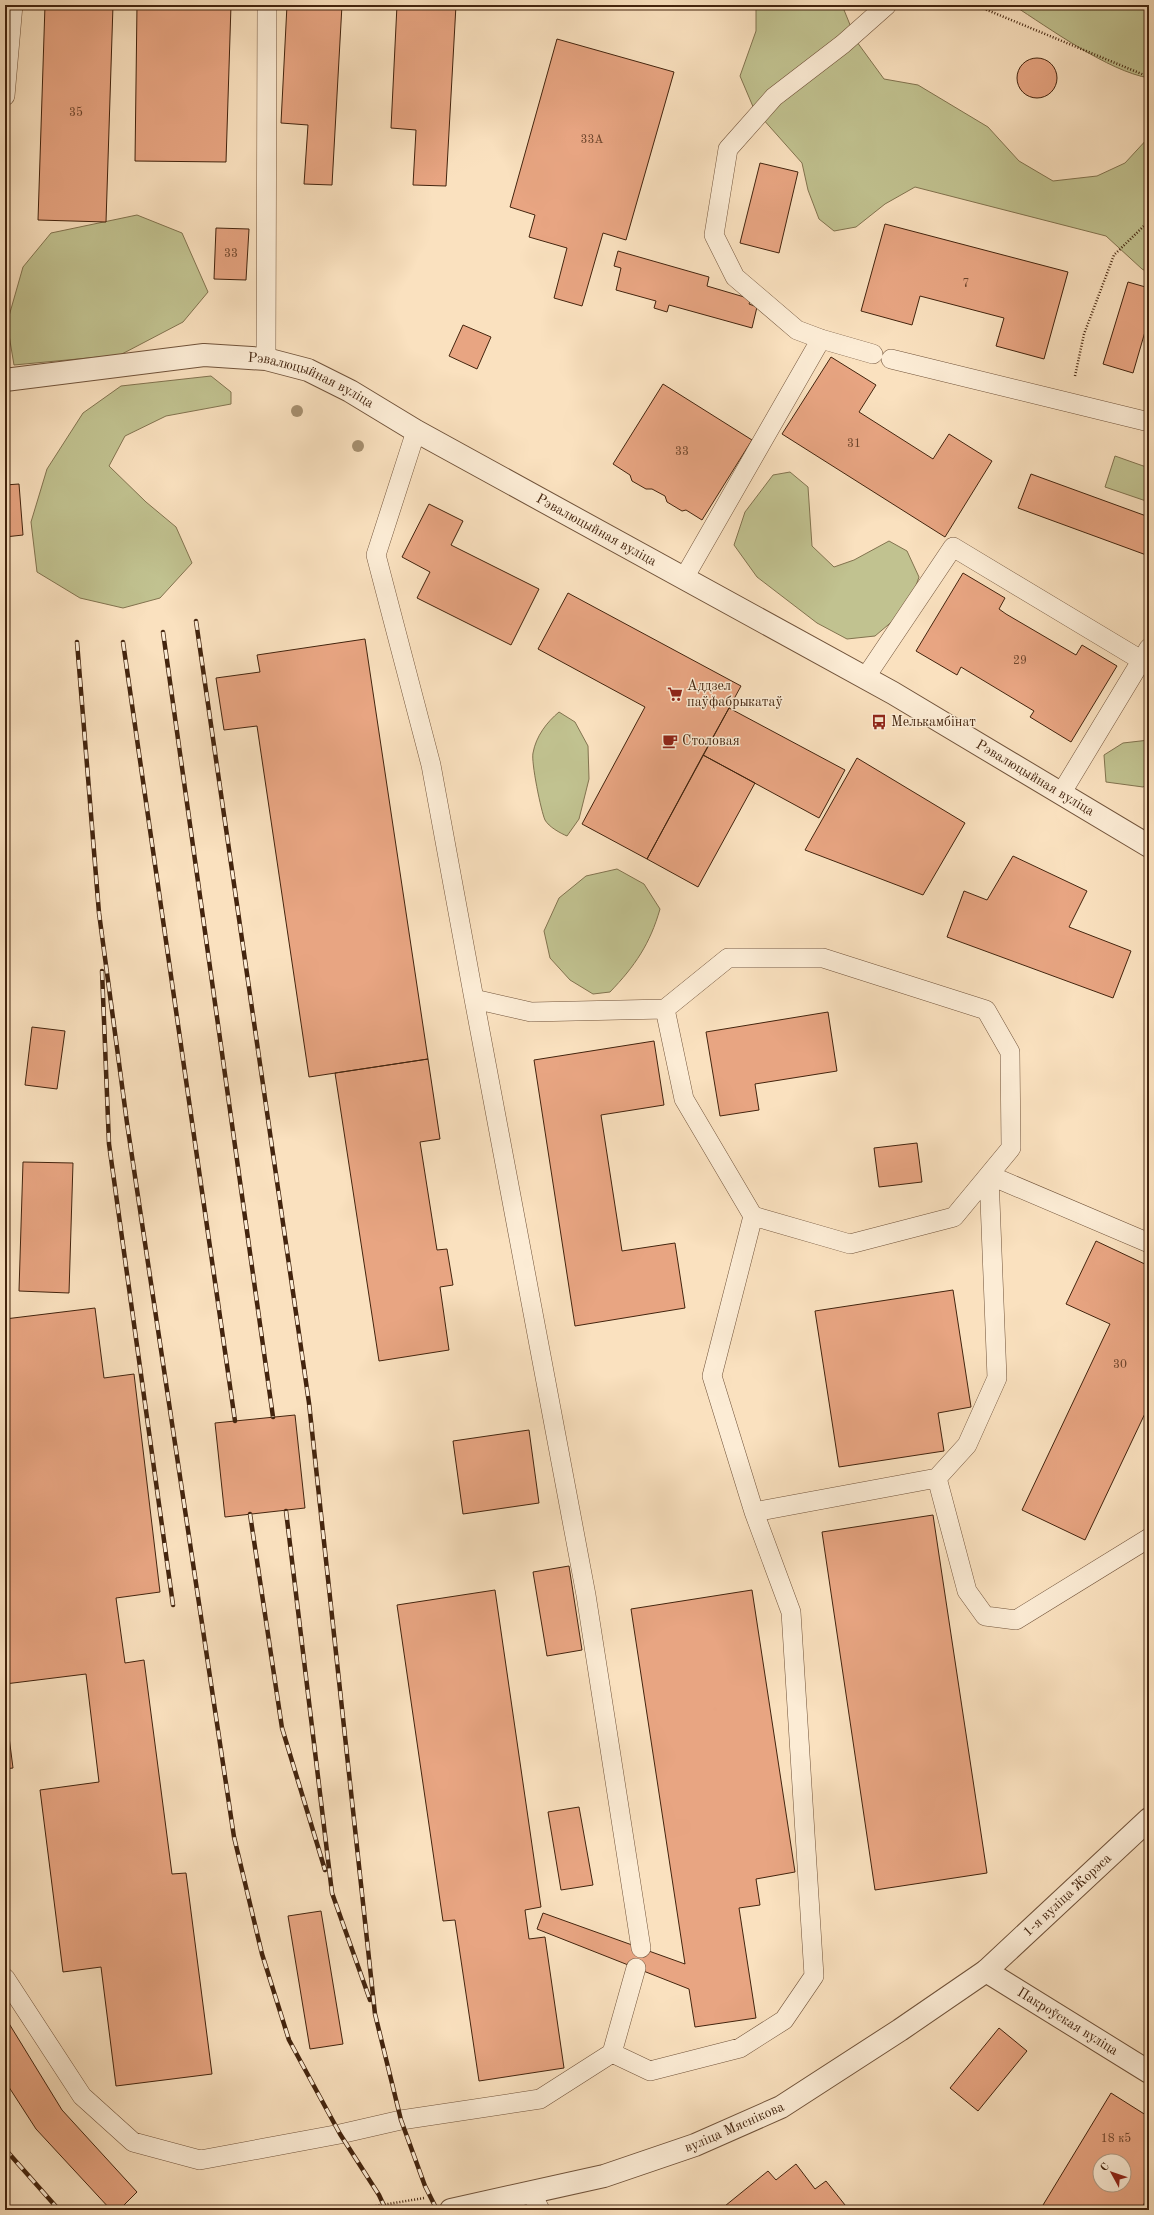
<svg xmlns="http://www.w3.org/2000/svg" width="1154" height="2215" font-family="'Old Standard TT',serif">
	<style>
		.green { fill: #c1c290; stroke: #82734f }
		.building { fill: #e8a582; stroke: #43240e; fill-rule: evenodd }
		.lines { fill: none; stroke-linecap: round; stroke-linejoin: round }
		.lane-casing { stroke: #71533a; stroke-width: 20 }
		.street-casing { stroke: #71533a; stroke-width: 24 }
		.path { stroke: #43240e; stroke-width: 2.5; stroke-dasharray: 1 2; stroke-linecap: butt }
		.lane { stroke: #fcecd5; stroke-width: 19 }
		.street { stroke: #fcecd5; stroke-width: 22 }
		.rail-casing { stroke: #43240e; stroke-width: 4.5 }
		.rail { stroke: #fcecd5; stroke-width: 3; stroke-dasharray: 9; stroke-linecap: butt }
		.tree { fill: #a68f6f }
		.labels { text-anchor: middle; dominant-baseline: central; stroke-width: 3; stroke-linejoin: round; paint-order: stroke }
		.number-label { font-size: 12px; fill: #6c442b }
		.street-label { font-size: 14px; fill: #43240e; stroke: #fcecd5 }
		.poi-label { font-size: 14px; fill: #43240e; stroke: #fcecd5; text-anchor: start }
	</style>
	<rect width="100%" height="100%" fill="#fae1bf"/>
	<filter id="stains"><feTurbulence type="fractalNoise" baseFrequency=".005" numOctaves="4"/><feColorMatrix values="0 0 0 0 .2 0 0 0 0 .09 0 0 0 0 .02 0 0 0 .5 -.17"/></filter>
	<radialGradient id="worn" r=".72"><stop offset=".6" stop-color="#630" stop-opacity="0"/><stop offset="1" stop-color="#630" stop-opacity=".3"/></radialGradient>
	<path class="green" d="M756 5H842L857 42 884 79 918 85 988 127 1019 161 1053 181 1097 176 1125 163 1149 137V273L1142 269 1106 236 915 187 885 204 856 227 834 231 819 219 808 190 802 163 754 109 740 76 756 31Z
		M1013 5H1149V78C1108 71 1049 28 1013 5Z
		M137 215 182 233 208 292 183 322 120 355 14 365 7 323 23 267 51 233Z
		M211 376 231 392V404L166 416 125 436 109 466 146 502 176 527 192 563 160 598 123 608 80 598 37 572 31 522 47 469 83 413 121 386Z
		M1115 456 1149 468V502L1105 487Z
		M790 472 808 487 812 546 834 567 854 560 889 541 907 551 919 577 908 608 875 636 847 639 817 623 757 577 734 545 745 512 773 475Z
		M559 712 575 722 588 746 589 779 579 819 567 836C560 833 549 827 545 820 541 811 531 762 533 753 536 736 547 722 559 712Z
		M1149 740V783L1143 787 1106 782 1104 755 1123 743Z
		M617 869 644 884 660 909C650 944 635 966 610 992L593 994 570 980 550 958 544 931 559 898 586 876Z"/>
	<path class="building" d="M45 5H113L106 222 38 220Z
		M137 5H231L226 162 135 161Z
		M287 5H342L332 185 304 184 308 125 281 123Z
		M397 5H456L446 186 413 185 416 130 391 128Z
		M557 39 674 72 626 240 603 233 582 306 554 298 567 248 529 237 535 215 510 207Z
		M1017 78a20 20 0 1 1 40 0a20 20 0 1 1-40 0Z
		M760 163 798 172 779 253 740 243Z
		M885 224 1068 272 1044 359 996 346 1004 318 920 296 912 325 861 311Z
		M216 228 249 229 246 280 214 279Z
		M618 251 709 277 707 286 751 299 749 304 757 307 752 328 669 305 667 312 654 308 656 301 616 290 621 268 614 266Z
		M1128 282 1149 288V318L1133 373 1103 364Z
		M463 325 491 337 477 369 449 356Z
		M831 357 876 385 859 412 933 459 949 434 992 461 945 537 782 434Z
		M663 384 752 440 702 520 686 510 682 511 667 502 665 496 652 489H646L632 481 630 475 613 464Z
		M1031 474 1149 517V556L1018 508Z
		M19 484 23 535 5 537V485Z
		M429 504 463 521 451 545 539 589 511 645 417 598 430 572 402 557Z
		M963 573 1005 598 999 609 1006 614 1076 655 1082 645 1117 666 1071 742 1030 717 1034 711 961 667 957 675 916 651Z
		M568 593 741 686 647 859 582 824 645 707 538 649Z
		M365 639 428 1059 309 1077 257 726 224 730 216 678 260 672 257 655Z
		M729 708 845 770 819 818 703 755Z
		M703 755 755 783 698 887 647 859Z
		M857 758 965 823 923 895 805 850Z
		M1013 856 1087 891 1069 927 1131 951 1113 998 947 937 964 891 987 900Z
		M828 1012 837 1071 755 1084 759 1110 720 1116 706 1032Z
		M32 1027 65 1031 57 1089 25 1085Z
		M654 1041 664 1105 601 1115 622 1251 675 1243 685 1308 575 1326 534 1060Z
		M428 1059 440 1139 420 1142 437 1250 447 1249 453 1285 440 1287 449 1350 379 1361 335 1073Z
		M917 1143 922 1182 879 1187 874 1148Z
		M23 1162 73 1163 69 1293 19 1291Z
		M1096 1241 1149 1266V1405L1085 1540 1022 1510 1110 1324 1066 1304Z
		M953 1290 971 1407 938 1413 944 1451 839 1467 815 1311Z
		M95 1308 104 1378 134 1374 160 1592 116 1598 125 1663 144 1660 172 1874 186 1873 212 2074 116 2086 101 1967 63 1972 40 1790 99 1782 86 1674 5 1684V1319Z
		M295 1415 305 1508 225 1517 215 1423Z
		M529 1430 539 1503 463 1514 453 1441Z
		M933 1515 987 1873 875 1890 822 1532Z
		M569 1566 582 1650 547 1656 533 1572Z
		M495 1590 541 1907 525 1910 529 1939 545 1937 564 2068 479 2081 455 1920 443 1921 397 1605Z
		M752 1590 795 1872 756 1879 760 1905 739 1908 756 2018 695 2027 689 1989 537 1929 543 1913 685 1964 631 1609Z
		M5 1729H8L13 1768 5 1769Z
		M579 1807 593 1885 561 1890 548 1812Z
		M321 1911 343 2044 310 2049 288 1916Z
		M5 2017 62 2110 137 2192 119 2210H111L36 2129 5 2081Z
		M999 2028 1027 2051 978 2111 950 2088Z
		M1111 2093 1149 2117V2196L1140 2210H1040ZM1100 2161H1124V2185H1100Z
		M796 2164 815 2189 826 2181 849 2210H720L768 2171 776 2180Z"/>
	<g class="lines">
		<g class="lane-casing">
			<path id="lane" d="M5 96 13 5
				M873 354 821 339 797 330 735 277 714 235 728 149 774 97 843 44 887 5
				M266 359 267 5
				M891 359 1149 422
				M416 431 376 555 431 765 474 999 531 1012 665 1009 684 1099 753 1216 850 1244 954 1217 1011 1148 1010 1052 986 1010 823 958H728L665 1009
				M684 578 821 339
				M865 678 953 547 1141 660
				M1062 792 1149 648
				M474 999 586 1595 641 1948
				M937 1478 967 1591 985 1616 1016 1620 1149 1538
				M754 1512 937 1478 967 1445 997 1378 989 1175 1149 1243
				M5 1978 82 2096 133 2142 200 2160 340 2134 401 2120 540 2099 612 2053 636 1968
				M612 2053 650 2071 740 2048 784 2020 814 1976 791 1612 754 1512 712 1376 753 1216
				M531 2192 540 2210"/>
		</g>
		<g class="street-casing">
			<g id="street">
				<path id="s1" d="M5 380 204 355 266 359 308 370 350 391 416 431 893 693 1149 846"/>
				<path id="s2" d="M986 1971 1149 2072"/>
				<path id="s3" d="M451 2210 604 2176 695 2145 781 2107 900 2030 986 1971 1149 1819"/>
			</g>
		</g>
		<path class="path" d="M975 5 1149 77
			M1075 376 1084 334 1114 255 1149 221
			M352 2210 424 2198"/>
		<use href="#lane" class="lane"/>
		<use href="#street" class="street"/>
		<g class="rail-casing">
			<path id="rail" d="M196 621 309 1403 375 2014 401 2120 425 2186 437 2210
				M163 632 273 1417
				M77 642 99 913 127 1123 234 1837 262 1954 289 2040 340 2134 379 2195 386 2210
				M123 642 235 1421
				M102 971 109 1144 173 1605
				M286 1511 332 1893 370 2000
				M250 1514 282 1728 325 1870
				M5 2149 59 2210"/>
		</g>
		<use href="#rail" class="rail"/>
	</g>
	<g class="tree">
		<circle cx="297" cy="411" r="6"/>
		<circle cx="358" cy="446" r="6"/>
	</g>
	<defs>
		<g id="supermarket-bare" transform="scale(1.2)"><path d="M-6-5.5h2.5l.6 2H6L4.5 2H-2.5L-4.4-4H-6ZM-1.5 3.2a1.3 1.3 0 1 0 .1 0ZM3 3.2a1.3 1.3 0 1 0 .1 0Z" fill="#8f2418" stroke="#fcecd5" stroke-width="2.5" paint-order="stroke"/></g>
		<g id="bus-bare" transform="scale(1.2)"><path d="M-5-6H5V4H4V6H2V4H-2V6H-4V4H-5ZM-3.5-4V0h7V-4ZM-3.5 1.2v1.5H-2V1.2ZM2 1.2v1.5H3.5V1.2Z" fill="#8f2418" stroke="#fcecd5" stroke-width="2.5" paint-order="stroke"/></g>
		<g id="cafe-bare" transform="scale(1.2)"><path d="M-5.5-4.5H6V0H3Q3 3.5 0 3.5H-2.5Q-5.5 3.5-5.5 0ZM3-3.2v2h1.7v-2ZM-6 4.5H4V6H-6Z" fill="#8f2418" stroke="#fcecd5" stroke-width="2.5" paint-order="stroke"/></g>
	</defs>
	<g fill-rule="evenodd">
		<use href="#supermarket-bare" x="675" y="694"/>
		<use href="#bus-bare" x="879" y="722"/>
		<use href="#cafe-bare" x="670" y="741"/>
	</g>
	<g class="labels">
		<g class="number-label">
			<text x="76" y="113">35</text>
			<text x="592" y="140">33А</text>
			<text x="231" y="254">33</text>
			<text x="966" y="284">7</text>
			<text x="854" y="444">31</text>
			<text x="682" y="452">33</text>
			<text x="1020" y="661">29</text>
			<text x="1120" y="1365">30</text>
			<text x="1116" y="2139">18 к5</text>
		</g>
		<g class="street-label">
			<text stroke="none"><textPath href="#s1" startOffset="312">Рэвалюцыйная вуліца</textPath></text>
			<text stroke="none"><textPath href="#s1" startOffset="636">Рэвалюцыйная вуліца</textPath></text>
			<text stroke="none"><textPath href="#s1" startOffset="1140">Рэвалюцыйная вуліца</textPath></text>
			<text stroke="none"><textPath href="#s3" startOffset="704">1-я вуліца Жорэса</textPath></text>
			<text stroke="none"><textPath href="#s2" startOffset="96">Пакроўская вуліца</textPath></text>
			<text stroke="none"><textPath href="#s3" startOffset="296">вуліца Мяснікова</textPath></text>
		</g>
		<g class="poi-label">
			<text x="687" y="686">Аддзел<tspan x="687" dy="16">паўфабрыкатаў</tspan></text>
			<text x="891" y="722">Мелькамбінат</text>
			<text x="682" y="741">Столовая</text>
		</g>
	</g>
	<rect width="1154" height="2215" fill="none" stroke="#fae1bf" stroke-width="20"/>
	<rect x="6" y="6" width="1142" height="2203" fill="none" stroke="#43240e" stroke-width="2"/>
	<rect x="10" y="10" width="1134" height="2195" fill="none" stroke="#43240e"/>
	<g transform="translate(1112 2173) rotate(310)"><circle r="19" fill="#fcecd5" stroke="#b29c85"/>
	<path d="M0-3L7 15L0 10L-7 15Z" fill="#8f2418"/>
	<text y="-6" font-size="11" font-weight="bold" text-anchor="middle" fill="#43240e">С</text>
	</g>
	<rect width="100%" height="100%" filter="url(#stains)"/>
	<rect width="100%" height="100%" fill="url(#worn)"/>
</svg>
